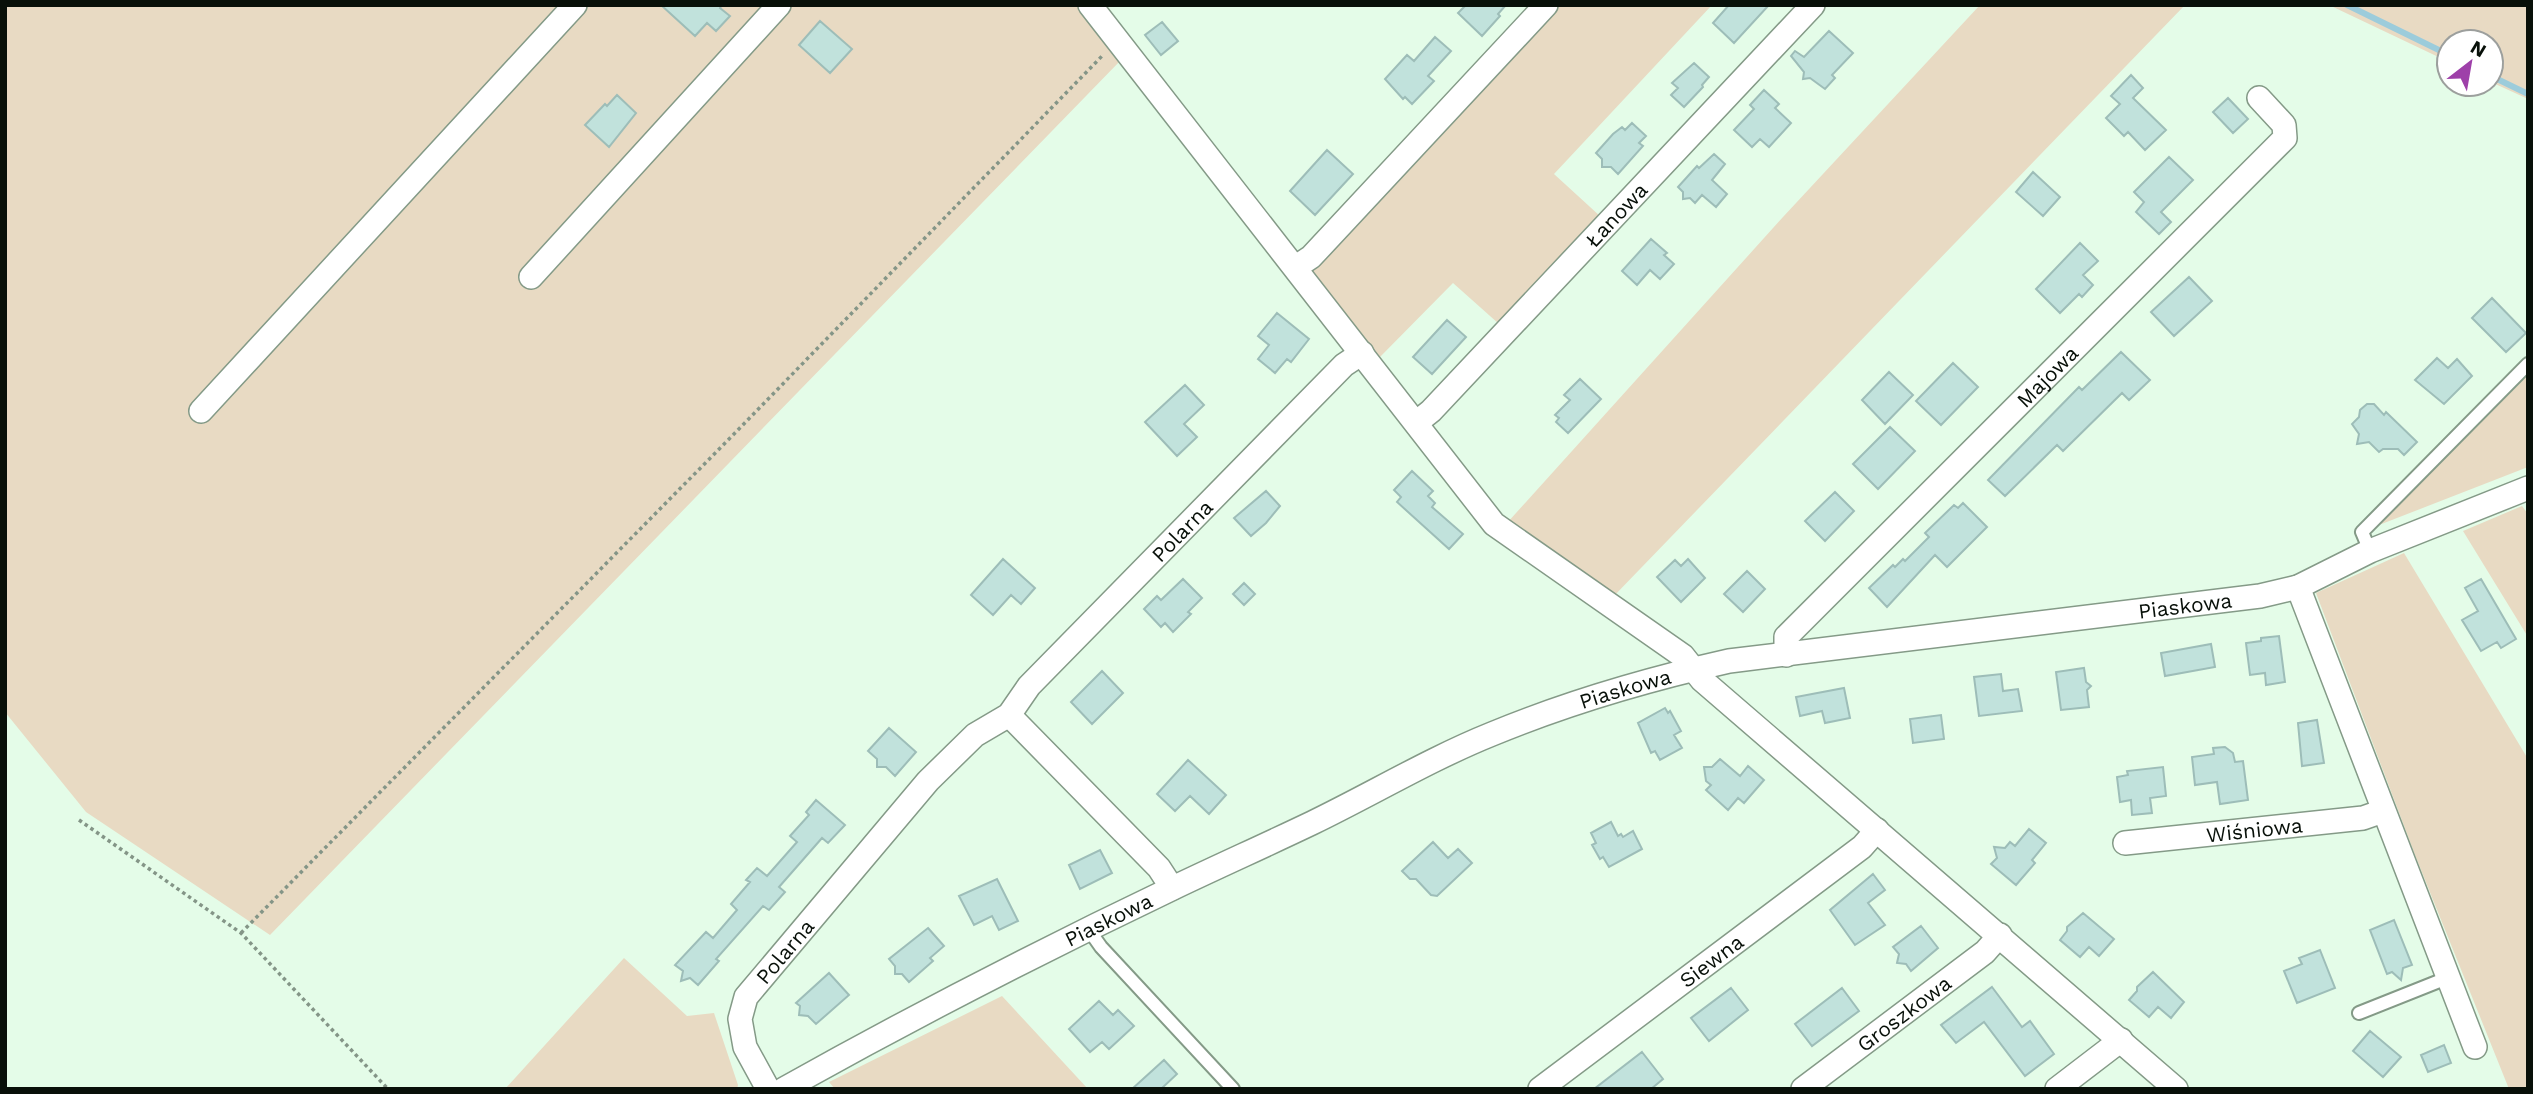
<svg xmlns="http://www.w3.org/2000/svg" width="2533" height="1094" font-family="'Work Sans',sans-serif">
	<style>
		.green { fill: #e8dac3 }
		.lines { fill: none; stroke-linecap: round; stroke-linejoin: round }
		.stream { stroke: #9cccdb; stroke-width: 6 }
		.building { fill: #c1e2dc; stroke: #9dbdb8; stroke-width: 2 }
		.lane-casing { stroke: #849a87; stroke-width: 16 }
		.street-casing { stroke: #849a87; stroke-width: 26 }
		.path { stroke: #849587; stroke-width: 3.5; stroke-dasharray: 3.5 3.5; stroke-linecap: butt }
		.lane { stroke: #fff; stroke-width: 12 }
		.street { stroke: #fff; stroke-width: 23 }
		.labels { text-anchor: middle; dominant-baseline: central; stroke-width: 7; stroke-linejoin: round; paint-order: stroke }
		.street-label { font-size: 21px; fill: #081009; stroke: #fff }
	</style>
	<rect width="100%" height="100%" fill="#e4fce8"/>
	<path class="green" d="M5 5H1077L1121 60 270 935 86 812 5 712Z
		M1560 5H1712L1554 174 1601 217 1499 324 1453 283 1378 359 1312 270Z
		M1980 5H2185L1612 598 1507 523 1783 217Z
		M2329 5H2528V99L2491 82V42H2449V62Z
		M2528 375V467L2379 525Z
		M2522 506 2528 514V637L2463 531Z
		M2404 553 2528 759V1089H2509L2415 855 2316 593Z
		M624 958 687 1016 714 1013 738 1085 737 1089H505Z
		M1002 996 1088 1089H835L829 1082Z"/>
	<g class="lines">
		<path class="stream" d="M2347 5 2449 55
			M2491 76 2528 94"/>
	</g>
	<path class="building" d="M661 5H722L720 8 730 16 716 31 707 23 695 36Z
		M1466 5H1506L1498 14 1500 16 1482 36 1458 13Z
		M1729 5H1769L1734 43 1713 23Z
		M820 21 852 49 830 73 799 45Z
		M1162 22 1178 41 1161 55 1145 35Z
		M1829 31 1853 53 1832 75 1835 78 1825 89 1810 78 1803 79 1804 72 1791 56 1795 51 1804 57Z
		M1435 37 1451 51 1428 76 1434 81 1412 104 1405 97 1403 99 1385 79 1407 55 1414 61Z
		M1694 63 1709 77 1702 85 1703 87 1684 107 1671 95 1678 88 1672 83Z
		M2131 75 2143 88 2133 98 2166 130 2145 150 2128 132 2124 136 2106 118 2120 104 2111 96Z
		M1764 90 1779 104 1775 108 1791 123 1769 147 1760 139 1752 147 1734 130 1754 109 1750 105Z
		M617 95 636 113 609 147 585 125 605 104 607 106Z
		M2228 98 2248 119 2233 133 2213 112Z
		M1632 123 1646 136 1639 143 1643 146 1618 174 1611 167H1602V159L1596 153 1613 134 1622 127 1625 130Z
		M1327 150 1353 174 1315 215 1290 191Z
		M1714 154 1725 164 1712 180 1727 194 1716 207 1702 195 1695 203 1690 198 1683 199V192L1678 187 1697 166 1699 168Z
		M2169 157 2193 180 2161 212 2171 222 2159 234 2136 212 2144 202 2134 192Z
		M2033 172 2060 197 2043 216 2016 192Z
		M1651 239 1667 253 1664 255 1674 264 1660 279 1650 270 1637 285 1622 271Z
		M2080 243 2098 261 2083 275 2093 285 2082 297 2079 294 2060 313 2036 289Z
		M2189 277 2212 301 2174 336 2151 312Z
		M2492 298 2526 333 2506 352 2472 318Z
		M1277 313 1309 339 1291 362 1287 359 1275 373 1258 359 1269 345 1258 336Z
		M1447 320 1466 337 1432 374 1413 357Z
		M2121 352 2150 380 2129 400 2122 393 2063 451 2057 445 2005 496 1988 480 2079 387 2082 390Z
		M2437 358 2448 368 2457 359 2472 376 2444 404 2415 380Z
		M1953 363 1978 387 1941 425 1916 401Z
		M1889 372 1913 395 1885 424 1862 400Z
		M1580 379 1601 399 1568 433 1556 422 1559 418 1555 415 1570 400 1564 395Z
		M1185 385 1204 405 1184 424 1197 437 1177 456 1145 422Z
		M2367 404H2374L2384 415 2386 412 2417 442 2404 455 2398 449H2383L2379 452 2369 442 2357 444 2359 434 2352 424 2359 417 2360 410Z
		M1890 427 1915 451 1878 489 1853 464Z
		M1412 471 1433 491 1428 496 1435 503 1432 507 1463 534 1449 549 1397 502 1401 497 1394 490Z
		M1266 491 1280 506 1266 523 1251 536 1234 518Z
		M1835 492 1854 511 1825 541 1805 521Z
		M1963 503 1987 527 1947 567 1935 555 1887 607 1869 588 1893 565 1895 567 1903 559 1905 561 1929 537 1925 533 1954 505 1958 508Z
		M1003 559 1035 588 1021 604 1011 595 993 615 971 595Z
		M1688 559 1705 578 1681 602 1657 577 1675 560 1681 566Z
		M1747 571 1765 589 1743 612 1724 594Z
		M1183 579 1202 598 1188 612 1191 614 1173 632 1165 623 1161 627 1144 609 1157 596 1161 600Z
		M2481 579 2516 639 2501 648 2497 642 2481 651 2462 620 2478 611 2465 588Z
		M1244 583 1255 594 1244 605 1233 594Z
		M2279 636 2285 682 2266 685 2265 673 2250 675 2246 643 2261 641V638Z
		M2211 644 2215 667 2165 676 2161 653Z
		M2084 668 2086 682 2091 686 2087 690 2089 707 2061 710 2056 672Z
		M1102 671 1123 693 1092 724 1071 702Z
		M2001 674 2003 691 2018 689 2022 711 1979 716 1974 677Z
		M1844 688 1850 718 1825 723 1822 711 1800 716 1796 697Z
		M1665 708 1668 713 1670 711 1681 731 1674 735 1682 748 1660 760 1655 751 1651 753 1638 723Z
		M1941 715 1944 739 1913 743 1910 719Z
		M2317 720 2324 763 2302 766 2298 723Z
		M889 728 916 752 895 776 886 767H877V759L868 751Z
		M2225 747 2233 753 2235 762 2243 761 2248 800 2220 804 2217 782 2195 785 2192 757 2214 754 2213 748Z
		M1720 759 1740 776 1748 766 1764 780 1744 803 1738 798 1728 810 1706 790 1711 785 1706 781 1704 767H1712Z
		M1188 760 1226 795 1209 814 1190 796 1175 811 1157 794Z
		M2163 767 2166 796 2150 798 2152 813 2132 815 2131 800 2120 802 2117 777 2128 775 2127 771Z
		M816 800 845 825 828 843 822 838 779 887 785 892 769 910 763 906 716 959 719 961 698 985 690 978 681 981 683 971 675 965 706 932 713 938 737 910 731 904 750 882 746 880 757 868 767 876 797 842 790 836 809 815 806 812Z
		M1611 822 1618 836 1621 834 1623 837 1633 831 1642 849 1609 867 1603 857 1600 859 1592 845 1596 843 1591 833Z
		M2029 829 2046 843 2032 860 2035 863 2016 885 1991 864 1997 858 1994 847 2005 848 2010 842 2015 846Z
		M1433 842 1448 858 1458 849 1472 863 1437 896 1431 895 1416 879H1410L1402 871Z
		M1100 850 1112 873 1080 889 1069 865Z
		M1873 874 1885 890 1868 903 1885 925 1855 945 1830 910Z
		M997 879 1018 921 999 930 992 916 974 925 959 896Z
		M2083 913 2114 939 2099 956 2089 947 2080 957 2060 940 2067 931V927Z
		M2394 920 2412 965 2403 968 2401 980 2392 972 2387 974 2370 930Z
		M1921 926 1938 948 1911 971 1906 964 1897 963 1899 954 1893 947Z
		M928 928 944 946 930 958 933 961 909 982 902 974H895V966L889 959Z
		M2320 950 2335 988 2297 1003 2284 971 2302 964 2299 958Z
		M2153 972 2184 1002 2171 1018 2158 1007 2149 1017 2129 1000 2137 991V987Z
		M829 973 849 995 816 1024 808 1016 799 1015 800 1006 796 1003Z
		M1992 987 2022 1027 2030 1021 2054 1054 2025 1076 1984 1022 1956 1043 1941 1025Z
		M1731 988 1748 1010 1709 1041 1691 1018Z
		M1842 988 1859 1011 1812 1046 1795 1024Z
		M1099 1001 1113 1015 1118 1010 1134 1026 1109 1049 1102 1042 1090 1052 1069 1029Z
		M2370 1031 2401 1057 2383 1077 2353 1051Z
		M2444 1045 2451 1063 2428 1072 2421 1055Z
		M1642 1052 1663 1079 1651 1089H1594Z
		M1164 1060 1177 1074 1161 1089H1132Z"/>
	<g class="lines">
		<g class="lane-casing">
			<path id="lane" d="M2370 551 2362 532 2528 364
				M1089 930 1101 947 1233 1089
				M2359 1013 2447 978"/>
		</g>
		<g class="street-casing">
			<g id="street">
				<path d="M1090 5 1494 524 1683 656 1702 680 2176 1089"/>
				<path d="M1296 267 1311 257 1546 5"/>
				<path d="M531 277 779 5"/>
				<path d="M201 411 575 5"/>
				<path id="s1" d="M1416 423 1431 411 1813 5"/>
				<path d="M2298 587 2475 1047"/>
				<path id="s2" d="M1786 655V637L2285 138 2284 125 2259 98"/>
				<path d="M1009 715 1159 868 1172 888"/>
				<path id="s3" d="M2125 843 2363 818 2383 811"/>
				<path id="s4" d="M768 1089 745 1047 740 1019 746 997 928 781 975 735 1009 715 1029 686 1344 365 1362 353"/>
				<path id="s5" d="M784 1089C911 1018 1041 951 1173 888 1219 866 1266 845 1312 823 1372 794 1430 759 1492 734 1567 703 1649 679 1729 661L2260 596 2298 587 2370 551 2528 488"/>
				<path id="s6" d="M1540 1089 1862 847 1877 830"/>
				<path id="s7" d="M1803 1089 1985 952 2000 935"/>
				<path d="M2057 1089 2121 1040"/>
			</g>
		</g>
		<path class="path" d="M79 820 241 933 388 1089
			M241 933 736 432 1104 54"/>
		<use href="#lane" class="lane"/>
		<use href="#street" class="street"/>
	</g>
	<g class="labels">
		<g class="street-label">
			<text stroke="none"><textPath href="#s1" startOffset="289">Łanowa</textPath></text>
			<text stroke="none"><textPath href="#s2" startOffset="387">Majowa</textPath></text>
			<text stroke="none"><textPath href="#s4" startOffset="740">Polarna</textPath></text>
			<text stroke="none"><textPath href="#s5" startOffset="1500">Piaskowa</textPath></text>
			<text stroke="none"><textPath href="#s5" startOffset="933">Piaskowa</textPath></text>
			<text stroke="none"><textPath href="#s3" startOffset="130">Wiśniowa</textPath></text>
			<text stroke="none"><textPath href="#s5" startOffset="366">Piaskowa</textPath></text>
			<text stroke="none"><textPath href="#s4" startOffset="159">Polarna</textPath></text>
			<text stroke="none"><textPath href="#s6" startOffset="214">Siewna</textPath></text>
			<text stroke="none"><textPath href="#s7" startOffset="126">Groszkowa</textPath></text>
		</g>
	</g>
	<rect width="2533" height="1094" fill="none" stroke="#081009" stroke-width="14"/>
	<g transform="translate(2470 63) rotate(31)"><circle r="33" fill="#ffffff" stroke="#9c9f9d" stroke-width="2"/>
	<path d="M0-5L12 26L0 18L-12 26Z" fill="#9e40a9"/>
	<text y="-10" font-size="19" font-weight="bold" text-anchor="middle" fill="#081009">N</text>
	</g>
</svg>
